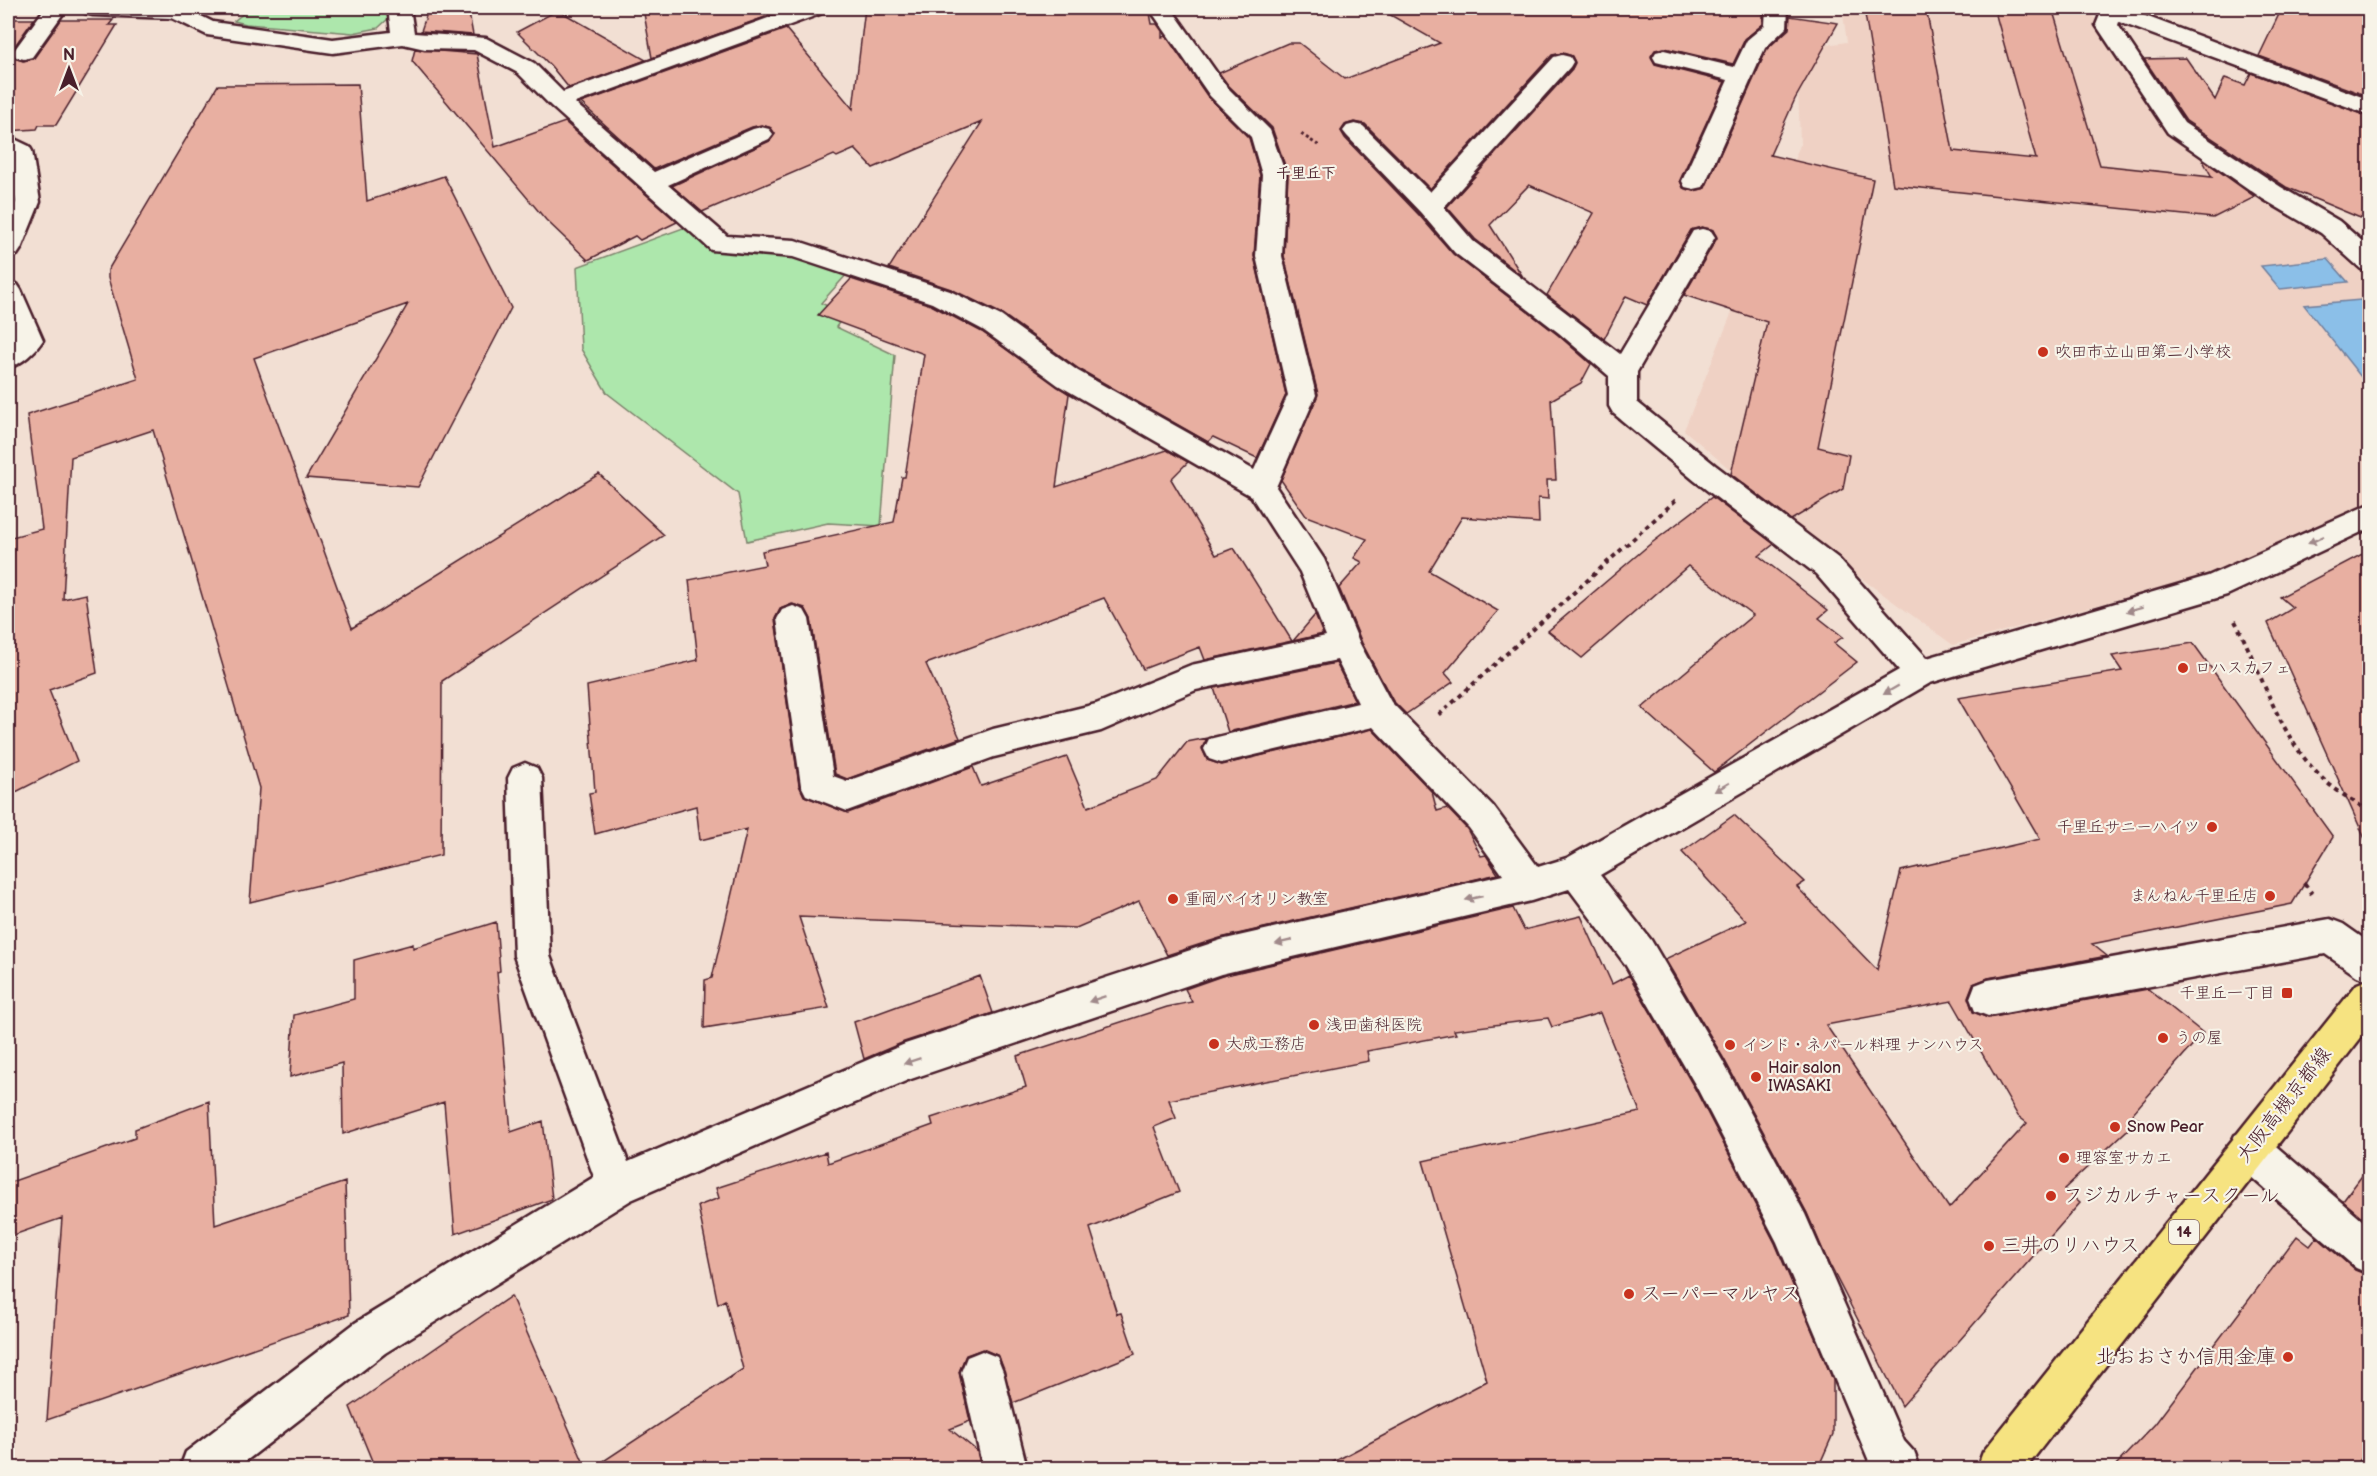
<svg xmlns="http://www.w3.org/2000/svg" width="2377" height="1476" font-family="'Balsamiq Sans','Klee One',sans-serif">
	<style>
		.built { fill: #efd1c4 }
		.green { fill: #ade7ac; stroke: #7c836c; stroke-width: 1.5 }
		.water { fill: #8bbfe8; stroke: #717f9c; stroke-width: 1.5 }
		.building { fill: #e8afa1; stroke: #4a1f2b; stroke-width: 1.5; fill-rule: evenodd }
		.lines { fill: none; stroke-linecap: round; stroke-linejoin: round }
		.minor-casing { stroke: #4a1f2b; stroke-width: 5 }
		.major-casing { stroke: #4a1f2b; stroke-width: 5 }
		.path-far2 { stroke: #4a1f2b; stroke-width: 3; stroke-dasharray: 3 3; stroke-linecap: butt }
		.path-far1 { stroke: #4a1f2b; stroke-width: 4; stroke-dasharray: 4.5 4.5; stroke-linecap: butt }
		.path { stroke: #4a1f2b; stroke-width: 4.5; stroke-dasharray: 5 5; stroke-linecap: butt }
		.minor { fill: #f7f3e8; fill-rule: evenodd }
		.major { fill: #f6e381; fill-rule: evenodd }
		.oneway { fill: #a0898a }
		.poi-dot { fill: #c8321e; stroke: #f7f3e8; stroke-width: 2 }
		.labels { text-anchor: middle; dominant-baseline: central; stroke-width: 4.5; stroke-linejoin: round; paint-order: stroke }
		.far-neighbourhood-label { font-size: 15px; font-weight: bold; fill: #4a1f2b; stroke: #f7f3e8 }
		.shield { fill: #f7f3e8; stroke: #7e5f64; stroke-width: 1.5 }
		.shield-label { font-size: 15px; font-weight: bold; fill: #4a1f2b }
		.poi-label { font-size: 16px; fill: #4a1f2b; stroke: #f7f3e8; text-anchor: start }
		.near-street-label { font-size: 20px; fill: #4a1f2b; stroke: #f7f3e8 }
		.near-poi-label { font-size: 20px; fill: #4a1f2b; stroke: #f7f3e8; text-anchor: start }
	</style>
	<rect width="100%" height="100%" fill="#f2dfd3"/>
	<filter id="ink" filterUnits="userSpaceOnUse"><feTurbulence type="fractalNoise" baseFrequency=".0167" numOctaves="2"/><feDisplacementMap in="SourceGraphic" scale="12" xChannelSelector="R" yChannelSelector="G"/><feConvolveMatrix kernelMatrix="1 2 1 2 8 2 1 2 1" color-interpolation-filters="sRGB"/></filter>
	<g filter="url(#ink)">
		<path class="built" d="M1842 8H2073L2093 16 2168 130 2320 226 2369 274V502L2206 575 1953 645 1836 560 1684 430 1800 145 1797 49 1847 42Z"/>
		<path class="green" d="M250 8H388L390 17 378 28 353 33 246 24 234 21Z
			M683 228 717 252 793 256 847 274 821 303 845 314 836 327 895 355 881 526 828 523 747 541 738 494 607 393 581 349 577 267Z"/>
		<path class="water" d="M2328 259 2348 282 2280 289 2261 266Z
			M2361 300 2369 311V387L2304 305Z"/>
		<path class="building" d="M432 8H468L473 35 421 31 428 10Z
			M643 8H768L773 14 652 58Z
			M865 8 1066 9 1065 14 1150 13 1152 24H1157L1162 31V37L1166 36 1208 97 1249 138 1260 175 1254 256 1286 395 1257 458 1213 437 1208 442 1079 369 1002 314 951 289 889 268 982 122 873 168 855 149 837 157 834 155 702 212 672 186 770 141 775 134 771 128 762 125 752 127 654 169 581 103 786 29 853 109Z
			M1378 8H1722L1763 13V24L1745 39 1733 64 1665 48 1655 50 1651 56 1655 64 1725 82 1680 180 1683 188 1694 191 1705 188 1767 49 1789 29 1790 16 1838 23 1795 99 1770 155 1873 179 1818 447 1849 455 1843 489 1791 520 1731 474 1767 322 1684 295 1717 238 1713 230 1702 227 1691 230 1647 305 1626 296 1604 339 1547 295 1594 213 1529 185 1490 225 1523 277 1475 239 1447 207 1572 69 1575 63 1572 56 1563 53 1552 55 1430 189 1365 124 1354 122 1345 125 1341 131 1345 138 1419 215 1453 254 1558 335 1591 364 1581 383 1551 400 1556 480H1547L1548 499 1538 498 1539 523 1462 517 1429 571 1498 611 1445 673 1453 682 1406 714 1393 701 1362 643 1339 588 1362 562 1354 558 1367 539 1306 516 1281 480 1318 394 1284 256 1288 174 1272 128 1228 85 1219 73 1288 43H1299L1345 79 1440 43Z
			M1864 8H1926L1953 151 2036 159 1994 8H2052L2100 165 2212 177 2202 159 2255 197 2213 218 1893 185Z
			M2282 8H2342L2370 16V97L2259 56Z
			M558 10 646 60 569 88 551 66 517 32Z
			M8 19H34L11 51 14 58 23 61 34 58 61 20H113L109 25H117L56 125H39L37 129 8 131Z
			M415 49 477 54 495 147 565 122 677 222 640 240 635 236 588 260 546 220 412 61Z
			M2186 58 2215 100 2225 78 2245 85 2251 73 2370 117V222L2286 187 2186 121 2144 59Z
			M358 84 367 201 444 176 511 308 418 487 306 478 408 304 254 358 352 628 599 474 664 535 442 681 441 855 250 902 259 788 153 430 71 457 63 599 86 594 97 673 49 690 77 761 8 796V538L42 529 27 415 138 379 108 278V270L218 85Z
			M851 279 931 305 982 332 1069 394 1056 487 1167 450 1188 462 1171 479 1216 555 1234 548 1292 641 1205 660 1200 647 1143 669 1104 598 926 664 960 738 847 779 835 774 811 619 805 608 792 604 780 609 775 619 799 785 804 796 848 813 973 767 981 786 1067 757 1088 807 1157 780 1187 742 1207 738 1202 748 1207 760 1222 765 1372 729 1432 792 1437 811 1447 808 1467 829 1481 856 1486 855 1498 874 1220 938 1167 955 1139 901 1076 928 799 917 829 1008 704 1028 705 980 712 978 747 829 700 840 696 806 595 834 589 793 595 792 587 686 698 660 689 580 765 565 762 551 894 522 902 477H905L924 354 818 315Z
			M1712 497 1774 544 1759 556 1828 610 1819 618 1843 637 1834 643 1857 662 1714 772 1642 708 1753 615 1688 566 1582 658 1548 631 1649 545Z
			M2370 550V850L2268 623 2293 608 2280 597Z
			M1315 615 1323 634 1293 641Z
			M2193 643 2333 837 2292 904 2092 944 2107 956 1988 978 1973 984 1968 997 1973 1012 1988 1018 2148 989 2203 1033 2132 1114 2139 1119 2064 1189 2080 1203 1902 1406 1831 1267V1269L1807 1213 1724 1059 1665 959 1746 921 1682 852 1734 815 1805 882 1797 887 1877 970 1901 871 2040 839 1958 698 2122 671 2112 656ZM1952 1001 2018 1116 2027 1123 1949 1208 1826 1025Z
			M1336 663 1355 701 1228 732 1214 688Z
			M1513 908 1524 930 1581 916 1612 984 1629 975 1694 1087 1775 1243 1833 1380V1434L1818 1468H1322L1487 1381 1423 1161 1640 1112 1600 1013 1552 1027 1548 1018 1454 1030 1456 1034 1367 1051 1369 1061 1169 1100 1176 1118 1154 1127 1179 1192 1090 1228 1117 1314 1121 1313 1135 1354 1013 1403 999 1356 983 1349 966 1355 959 1372 970 1421 950 1429 977 1451 981 1468H593L743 1369 725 1300 718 1304 698 1206 719 1198 716 1188 826 1152 828 1163 933 1125 931 1118 1026 1087 1017 1056 1167 1007 1192 1002 1185 989 1222 976Z
			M496 922 500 971 497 972 511 1132 543 1121 552 1199 455 1234 444 1102 343 1134 342 1063 290 1077 294 1015 354 999V960L413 944V948Z
			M980 976 993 1013 904 1042 864 1059 854 1022Z
			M209 1101 215 1225 345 1182 349 1315 47 1420 62 1218 8 1237V1183L135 1138V1129Z
			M2370 1165V1224L2343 1201Z
			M2297 1236 2310 1246 2317 1237 2355 1270 2370 1276V1447L2354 1468H2113L2155 1424Z
			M511 1296 586 1468H375L350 1407Z"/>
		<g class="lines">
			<g class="minor-casing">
				<path id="minor" d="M45 8H67L32 57 24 59 16 57 13 52Z
					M82 8H185L213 22 333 39 391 32 388 8H410L414 33 486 38 534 63 563 92 796 8H826L823 13 575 103 654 172 753 129 761 127 769 129 773 134 769 139 668 185 727 236 795 240 950 291 1001 316 1078 371 1254 470 1288 395 1256 256 1262 175 1251 137 1210 96 1149 8H1171L1226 86 1270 130 1286 175 1282 256 1316 395 1276 487 1324 559 1360 644 1391 702 1493 806 1538 867 1567 858 1899 670 1816 574 1695 481 1613 413 1609 406V376L1559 333 1455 253 1421 213 1347 136 1343 131 1347 126 1355 124 1363 126 1430 192 1554 57 1562 55 1570 57 1573 62 1570 67 1444 207 1473 241 1620 354 1693 231 1702 229 1711 231 1715 237 1637 372V402L1715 465 1838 558 1927 658 2208 576 2370 504V528L2227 595 1930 683 1600 875 1651 940 1722 1060 1805 1214 1904 1441 1914 1452 1920 1468H1872L1777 1242 1696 1086 1625 964 1569 889 1531 901 1221 974 908 1080 631 1200 385 1353 237 1468H180L186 1452 355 1323 594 1177 514 956 508 778 513 768 525 763 537 768 542 778 550 956 628 1162 905 1044 1221 940 1503 875 1469 828 1373 727 1221 763 1209 759 1204 749 1209 739 1358 703 1337 660 1196 690 1101 731 994 757 847 811 806 795 801 785 777 619 782 610 793 606 804 610 809 619 833 776 847 781 993 729 1096 704 1191 665 1326 636 1300 572 1251 496 1058 385 983 330 932 303 793 257 711 250 551 106 518 73 474 50 425 49 403 44 333 53 207 35 172 18 93 15 85 13Z
					M1766 8H1788L1787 27 1765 48 1706 181 1703 187 1694 189 1685 187 1682 181 1728 80 1656 62 1653 57 1656 52 1664 50 1734 67 1747 40 1765 25Z
					M2091 8H2124L2370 100V115L2119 22 2118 25 2184 123 2281 187 2339 221 2370 248V272L2361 269 2321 233 2263 199 2168 133 2096 25 2100 15Z
					M8 136 29 146 32 151 40 202 21 249 17 255 8 258V221L16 202 8 154Z
					M8 281 17 284 21 290 43 340C35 352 22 364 8 368V343L14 338 8 321Z
					M2330 919 2343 924 2370 943V981L2357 976 2325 954 1988 1016 1975 1011 1970 998 1975 985 1988 980Z
					M2249 1129 2263 1135 2370 1227V1274L2356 1268 2235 1163 2229 1149 2235 1135Z
					M982 1351 997 1357 1003 1372 1027 1468H983L961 1372 967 1357Z"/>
			</g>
			<g class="major-casing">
				<path id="major" d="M2370 979V1026L2026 1468H1977L1983 1452 2357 984Z"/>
			</g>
			<path class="path-far2" d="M1301 134 1321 147"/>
			<path class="path-far1" d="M2235 621C2262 673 2278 735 2321 777 2335 791 2354 801 2370 812
				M1439 715 1676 500"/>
			<path class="path" d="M2304 883 2312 894"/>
			<use href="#minor" class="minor"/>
			<use href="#major" class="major"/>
		</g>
		<defs><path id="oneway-solid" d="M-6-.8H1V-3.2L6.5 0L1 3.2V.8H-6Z" transform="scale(1.5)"/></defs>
		<g class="oneway">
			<use href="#oneway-solid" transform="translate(2316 540) rotate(155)"/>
			<use href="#oneway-solid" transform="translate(2135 609) rotate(164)"/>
			<use href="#oneway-solid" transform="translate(1891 690) rotate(150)"/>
			<use href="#oneway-solid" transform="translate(1722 787) rotate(150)"/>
			<use href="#oneway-solid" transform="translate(1474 898) rotate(167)"/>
			<use href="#oneway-solid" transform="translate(1284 942) rotate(167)"/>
			<use href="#oneway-solid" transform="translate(1097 999) rotate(161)"/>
			<use href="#oneway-solid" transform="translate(912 1061) rotate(161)"/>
		</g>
	</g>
	<g class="poi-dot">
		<circle cx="2043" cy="352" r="6"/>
		<circle cx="2183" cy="668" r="6"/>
		<circle cx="2212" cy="827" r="6"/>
		<circle cx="2270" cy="896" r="6"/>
		<circle cx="1173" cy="899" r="6"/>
		<rect x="2281" y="987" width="12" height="12" rx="3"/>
		<circle cx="1314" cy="1025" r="6"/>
		<circle cx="2163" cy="1038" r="6"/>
		<circle cx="1214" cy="1044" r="6"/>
		<circle cx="1730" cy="1045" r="6"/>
		<circle cx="1756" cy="1077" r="6"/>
		<circle cx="2115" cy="1127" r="6"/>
		<circle cx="2064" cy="1158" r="6"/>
		<circle cx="2051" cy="1196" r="6"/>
		<circle cx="1989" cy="1246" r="6"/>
		<circle cx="1629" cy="1294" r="6"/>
		<circle cx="2288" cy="1357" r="6"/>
	</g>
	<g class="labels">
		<g class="far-neighbourhood-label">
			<text x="1306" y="173">千里丘下</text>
		</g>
		<rect class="shield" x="2169" y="1220" width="30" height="24" rx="4.5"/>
		<g class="shield-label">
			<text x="2184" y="1232">14</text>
		</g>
		<g class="poi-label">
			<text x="2055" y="352">吹田市立山田第二小学校</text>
			<text x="2195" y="668">ロハスカフェ</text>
			<text x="2200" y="827" text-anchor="end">千里丘サニーハイツ</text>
			<text x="2258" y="896" text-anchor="end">まんねん千里丘店</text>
			<text x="1185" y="899">重岡バイオリン教室</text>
			<text x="2275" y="993" text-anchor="end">千里丘一丁目</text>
			<text x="1326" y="1025">浅田歯科医院</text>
			<text x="2175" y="1038">うの屋</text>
			<text x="1226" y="1044">大成工務店</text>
			<text x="1742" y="1045">インド・ネパール料理 ナンハウス</text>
			<text x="1768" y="1068">Hair salon<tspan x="1768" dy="18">IWASAKI</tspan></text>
			<text x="2127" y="1127">Snow Pear</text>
			<text x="2076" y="1158">理容室サカエ</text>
		</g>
		<g class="near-street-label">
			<text transform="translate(2284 1105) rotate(-52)">大阪高槻京都線</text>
		</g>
		<g class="near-poi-label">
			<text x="2063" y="1196">フジカルチャースクール</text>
			<text x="2001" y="1246">三井のリハウス</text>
			<text x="1641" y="1294">スーパーマルヤス</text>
			<text x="2276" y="1357" text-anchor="end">北おおさか信用金庫</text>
		</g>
	</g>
	<rect width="2377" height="1476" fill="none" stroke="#f7f3e8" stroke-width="30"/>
	<rect x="15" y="15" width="2347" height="1446" fill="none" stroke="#4a1f2b" stroke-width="2" filter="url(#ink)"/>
	<g transform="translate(69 69)" stroke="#f7f3e8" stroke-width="4.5" paint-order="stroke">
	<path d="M0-4.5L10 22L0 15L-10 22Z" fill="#4a1f2b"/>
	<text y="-9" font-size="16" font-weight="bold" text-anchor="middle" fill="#4a1f2b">N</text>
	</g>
</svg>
